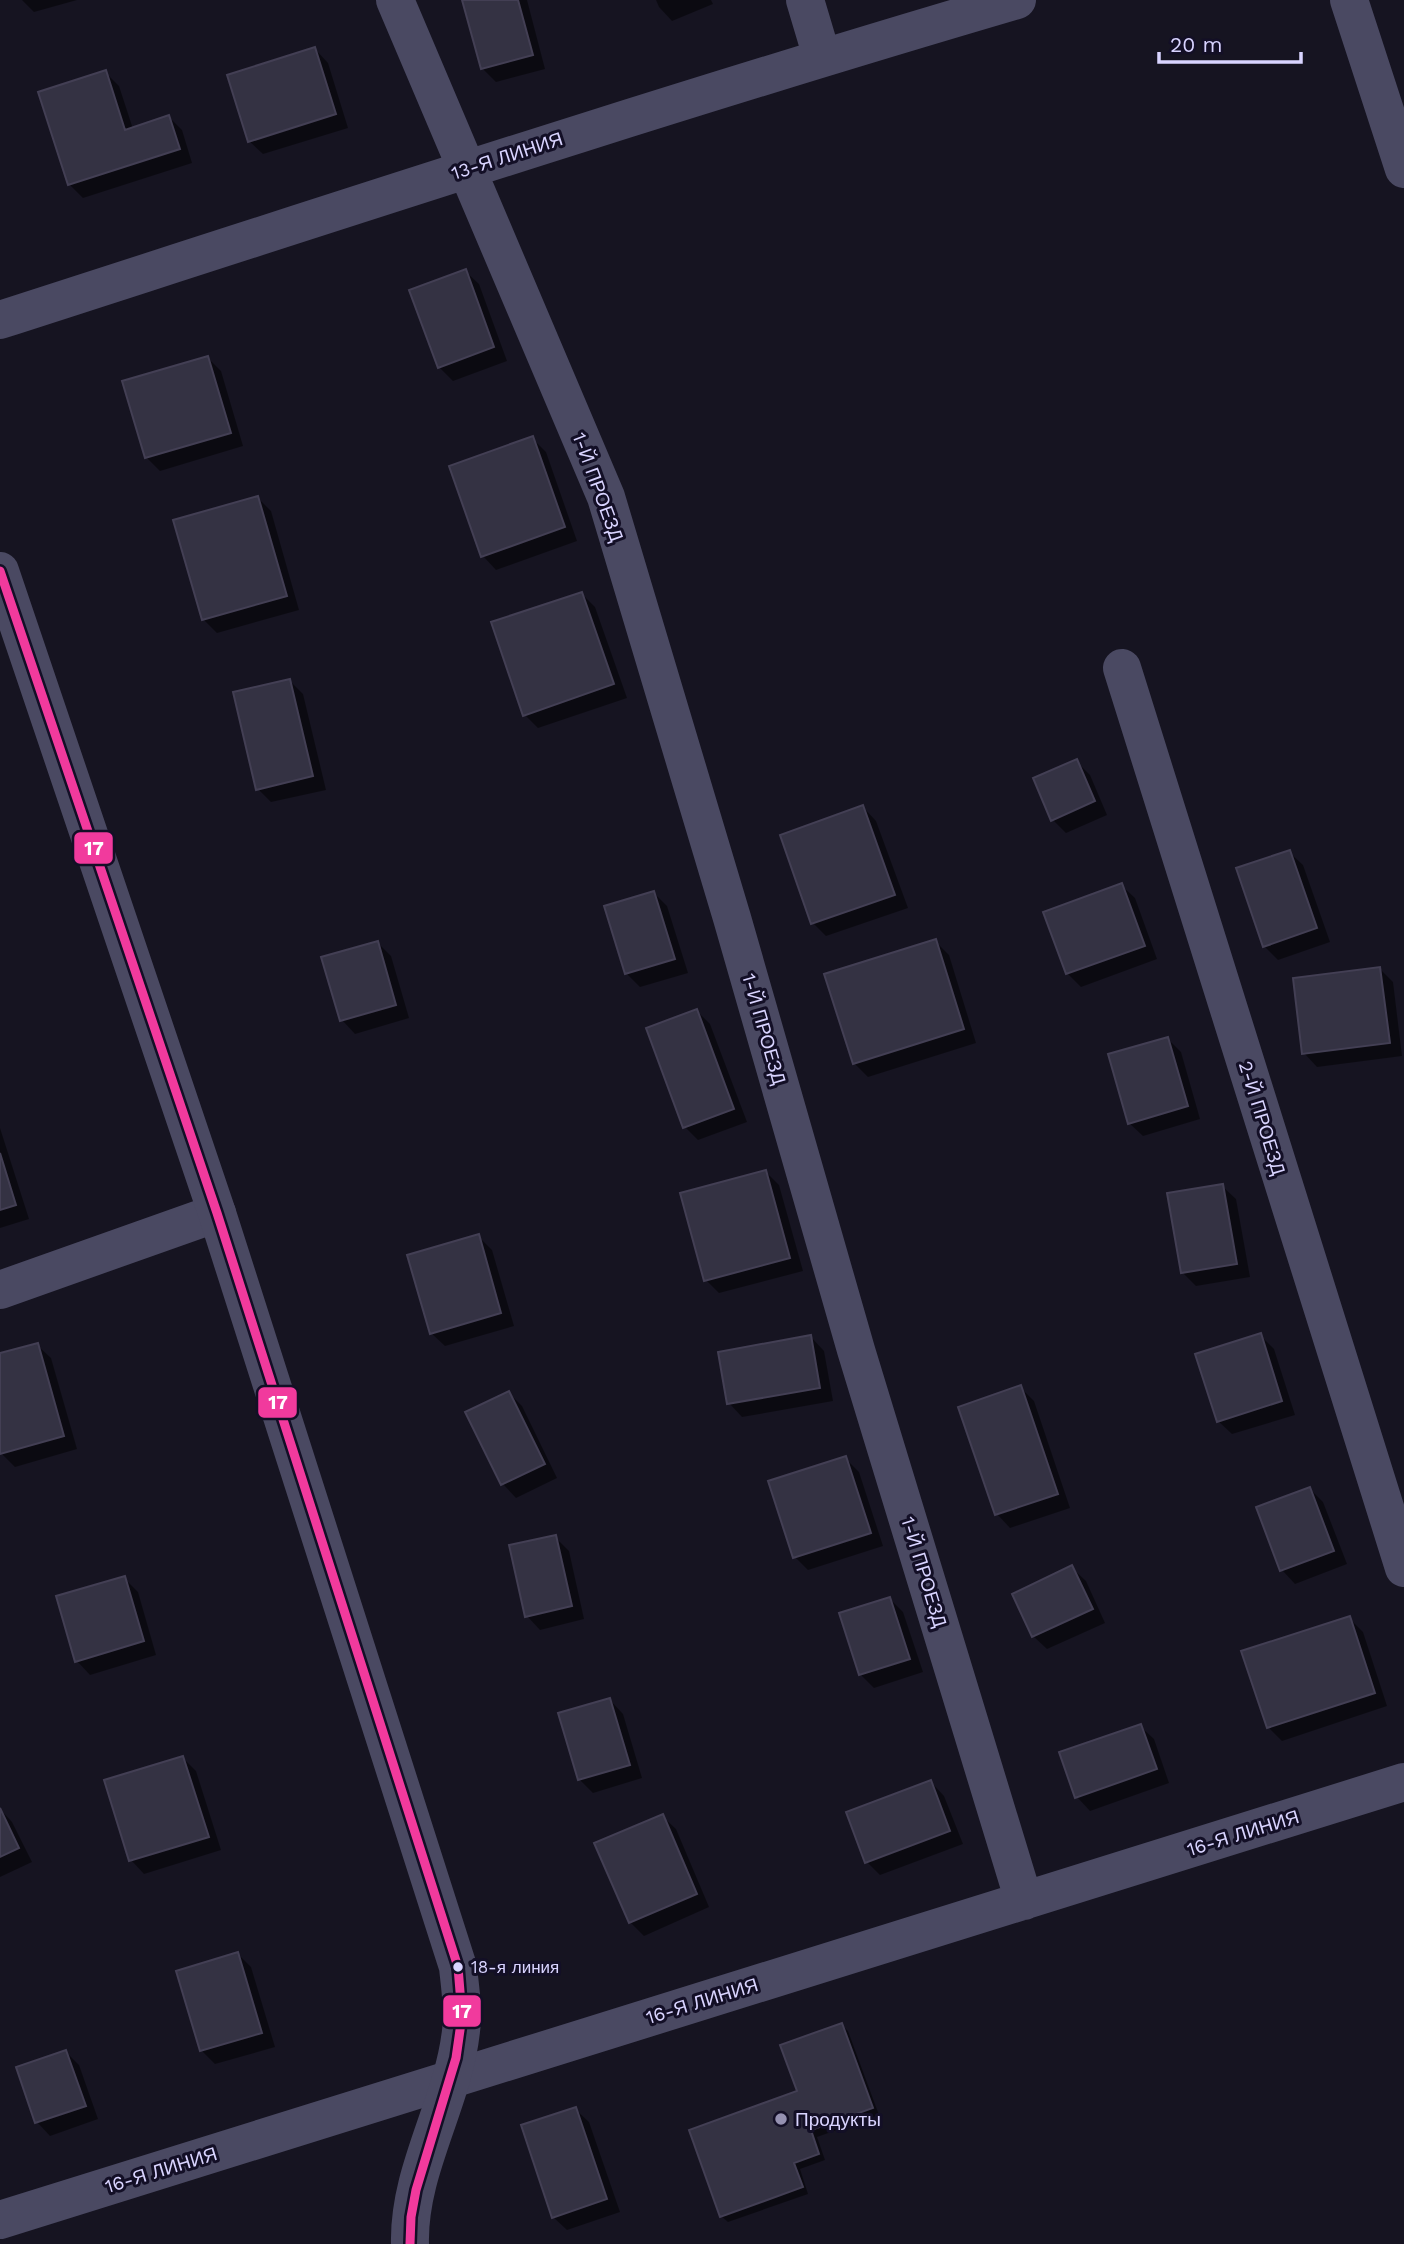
<svg xmlns="http://www.w3.org/2000/svg" width="1404" height="2244" font-family="'Work Sans',sans-serif">
	<style>
		.shadow { fill: #0007 }
		.building { fill: #343243; stroke: #433f54; stroke-width: 2 }
		.lines { fill: none; stroke-linecap: round; stroke-linejoin: round }
		.minor { stroke: #4a4962; stroke-width: 38 }
		.tertiary { stroke: #4a4962; stroke-width: 38 }
		.bus-1-casing { stroke: #130f26; stroke-width: 14 }
		.bus-1 { stroke: #f13a9d; stroke-width: 9 }
		.bus-dot { fill: #d9d4ff; stroke: #130f26; stroke-width: 2.5 }
		.poi-dot { fill: #9591b1; stroke: #130f26; stroke-width: 2.5 }
		.labels { text-anchor: middle; dominant-baseline: central; stroke-width: 6; stroke-linejoin: round; paint-order: stroke }
		.bus-label { font-size: 17px; fill: #d9d4ff; stroke: #130f26; text-anchor: start }
		.street-label { font-size: 19px; fill: #d9d4ff; stroke: #130f26 }
		.poi-label { font-size: 19px; fill: #d9d4ff; stroke: #130f26; text-anchor: start }
		.line-badge { stroke: #130f26; stroke-width: 2.5 }
		.badge-label { font-size: 19px; text-anchor: middle; font-weight: bold; fill: #fff }
	</style>
	<rect width="100%" height="100%" fill="#161421"/>
	<path class="shadow" d="M22 0H77L34 12Z
		M464 0H527L545 69 496 82 482 68Z
		M656 0H711L713 4 672 21 659 7Z
		M315 49 328 63 348 128 263 154 249 141Z
		M105 72 119 86 133 129 169 117 182 130 192 163 83 198 69 184Z
		M465 271 479 284 507 361 453 381 439 367Z
		M208 358 221 371 243 446 160 471 146 457Z
		M532 438 546 452 577 541 496 570 483 556Z
		M258 498 271 511 299 610 217 633 204 620 175 521Z
		M582 594 595 607 627 698 538 728 525 715Z
		M290 681 303 694 326 790 271 802 258 789Z
		M1076 761 1090 775 1107 815 1066 833 1053 820Z
		M863 807 876 821 908 908 826 936 813 923Z
		M1289 852 1303 865 1330 942 1278 960 1264 946Z
		M1121 885 1135 898 1157 959 1081 987 1068 974 1045 913Z
		M654 893 667 906 688 973 640 987 627 974 606 907Z
		M935 941 949 955 976 1043 868 1077 854 1063Z
		M378 943 391 956 409 1018 355 1034 342 1020Z
		M1380 969 1393 982 1402 1056 1317 1067 1304 1053Z
		M697 1011 710 1024 747 1122 698 1140 685 1127Z
		M1168 1039 1181 1052 1200 1119 1143 1136 1129 1123Z
		M0 1128 29 1219 0 1228Z
		M766 1172 779 1185 803 1271 719 1293 706 1280Z
		M1222 1186 1236 1199 1250 1277 1196 1286 1183 1273Z
		M478 1236 492 1250 514 1326 445 1346 431 1333Z
		M1260 1335 1274 1349 1295 1415 1232 1434 1218 1421Z
		M811 1337 824 1351 833 1401 742 1417 729 1403Z
		M37 1345 51 1358 77 1449 15 1467 1 1453 0 1450V1355Z
		M1020 1387 1034 1401 1070 1508 1010 1528 997 1514 961 1408Z
		M509 1393 522 1406 557 1478 516 1498 503 1484Z
		M845 1458 859 1472 883 1546 808 1570 795 1557Z
		M1310 1489 1323 1502 1347 1564 1295 1584 1282 1570 1259 1508Z
		M555 1537 569 1551 584 1619 540 1630 527 1616Z
		M1072 1568 1086 1581 1105 1623 1047 1649 1033 1636Z
		M124 1578 138 1592 156 1655 90 1675 77 1661Z
		M890 1599 903 1612 923 1672 874 1688 861 1675 841 1615Z
		M1349 1618 1363 1632 1387 1706 1282 1741 1268 1727Z
		M610 1700 623 1714 642 1778 593 1793 579 1779Z
		M1140 1726 1154 1739 1169 1783 1090 1811 1077 1797Z
		M183 1758 196 1771 221 1850 144 1874 131 1860Z
		M931 1782 944 1796 963 1844 880 1875 867 1862Z
		M0 1809 12 1822 32 1862 0 1877Z
		M662 1816 676 1829 709 1907 644 1936 630 1922Z
		M238 1954 251 1967 275 2047 215 2064 202 2051 178 1972Z
		M842 2025 848 2031 879 2115 817 2137 825 2160 800 2169 808 2194 728 2222 721 2216Z
		M66 2052 79 2065 98 2119 50 2136 37 2122 18 2068Z
		M575 2109 589 2122 620 2212 567 2230 553 2217Z"/>
	<path class="building" d="M462 0H518L533 55 481 69Z
		M315 47 336 114 248 142 227 75Z
		M106 70 125 130 169 115 180 149 68 185 38 92Z
		M466 269 494 347 438 368 409 290Z
		M208 356 231 433 145 458 122 381Z
		M533 436 565 527 481 557 449 466Z
		M258 496 287 596 202 620 173 520Z
		M582 592 614 684 523 716 491 622Z
		M290 679 313 776 256 790 233 692Z
		M1077 759 1095 801 1051 821 1033 778Z
		M863 805 895 895 811 924 780 835Z
		M1290 850 1317 928 1263 947 1236 868Z
		M1122 883 1145 946 1066 974 1043 912Z
		M654 891 675 959 625 974 604 906Z
		M936 939 964 1029 853 1064 824 974Z
		M378 941 396 1005 340 1021 321 957Z
		M1380 967 1390 1043 1302 1054 1293 978Z
		M697 1009 734 1109 683 1128 646 1028Z
		M1168 1037 1188 1106 1128 1124 1108 1054Z
		M0 1153 16 1205 0 1210Z
		M766 1170 790 1258 704 1281 680 1193Z
		M1223 1184 1237 1264 1181 1273 1167 1193Z
		M479 1234 501 1313 430 1334 407 1255Z
		M1261 1333 1282 1401 1217 1422 1195 1354Z
		M811 1335 820 1388 727 1404 718 1352Z
		M38 1343 64 1436 0 1454V1353Z
		M1021 1385 1058 1494 995 1515 958 1407Z
		M509 1391 545 1464 501 1485 465 1412Z
		M846 1456 871 1533 793 1558 768 1481Z
		M1310 1487 1334 1551 1280 1571 1256 1507Z
		M556 1535 572 1606 525 1617 509 1545Z
		M1072 1565 1093 1609 1032 1637 1012 1594Z
		M125 1576 144 1641 75 1662 56 1596Z
		M890 1597 910 1659 859 1675 839 1613Z
		M1350 1616 1375 1693 1267 1728 1241 1651Z
		M610 1698 630 1765 578 1780 558 1713Z
		M1141 1724 1157 1769 1075 1798 1059 1752Z
		M183 1756 209 1837 129 1861 104 1780Z
		M931 1780 950 1831 865 1863 846 1812Z
		M0 1808 19 1848 0 1857Z
		M663 1814 697 1894 629 1923 594 1843Z
		M238 1952 262 2033 200 2051 176 1971Z
		M842 2023 873 2108 811 2130 819 2154 794 2163 803 2187 720 2217 689 2130 797 2091 780 2045Z
		M66 2050 86 2106 35 2123 16 2067Z
		M576 2107 607 2199 552 2218 521 2125Z"/>
	<g class="lines">
		<path class="minor" d="M395 0 606 497 732 918 856 1350 1024 1901
			M805 0 822 57
			M1349 0 1404 169
			M0 320C338 211 676 100 1017 0
			M1122 668 1404 1568
			M0 1290 217 1213
			M0 2220 1404 1782"/>
		<path class="tertiary" d="M0 571 217 1213 458 1967C460 1988 464 2011 461 2031 453 2104 408 2170 410 2244"/>
		<g class="bus-1-casing">
			<path id="bus-1" d="M0 571 217 1213 458 1967 462 2016 456 2058 416 2190 411 2217 410 2244"/>
		</g>
		<use href="#bus-1" class="bus-1"/>
	</g>
	<circle class="bus-dot" cx="458" cy="1967" r="6"/>
	<circle class="poi-dot" cx="781" cy="2119" r="7"/>
	<g class="labels">
		<g class="bus-label">
			<text x="471" y="1967">18-я линия</text>
		</g>
		<g class="street-label">
			<text transform="translate(507 156) rotate(-18)">13-Я ЛИНИЯ</text>
			<text transform="translate(598 487) rotate(70)">1-Й ПРОЕЗД</text>
			<text transform="translate(764 1029) rotate(74)">1-Й ПРОЕЗД</text>
			<text transform="translate(1262 1118) rotate(73)">2-Й ПРОЕЗД</text>
			<text transform="translate(924 1572) rotate(73)">1-Й ПРОЕЗД</text>
			<text transform="translate(1243 1833) rotate(-17)">16-Я ЛИНИЯ</text>
			<text transform="translate(702 2001) rotate(-17)">16-Я ЛИНИЯ</text>
			<text transform="translate(161 2170) rotate(-17)">16-Я ЛИНИЯ</text>
		</g>
		<g class="poi-label">
			<text x="795" y="2119">Продукты</text>
		</g>
	</g>
	<g class="line-badge">
		<rect x="73" y="831" width="41" height="34" rx="7" fill="#f13a9d"/>
		<rect x="257" y="1386" width="41" height="33" rx="7" fill="#f13a9d"/>
		<rect x="442" y="1994" width="40" height="34" rx="7" fill="#f13a9d"/>
	</g>
	<g class="badge-label">
		<text x="94" y="855">17</text>
		<text x="278" y="1409">17</text>
		<text x="462" y="2018">17</text>
	</g>
	<path d="M1159 52v10h142v-10" fill="none" stroke="#d9d4ff" stroke-width="3.5"/>
	<text x="1170" y="52" font-size="21" fill="#d9d4ff" stroke="#130f26" stroke-width="5" paint-order="stroke">20 m</text>
</svg>
